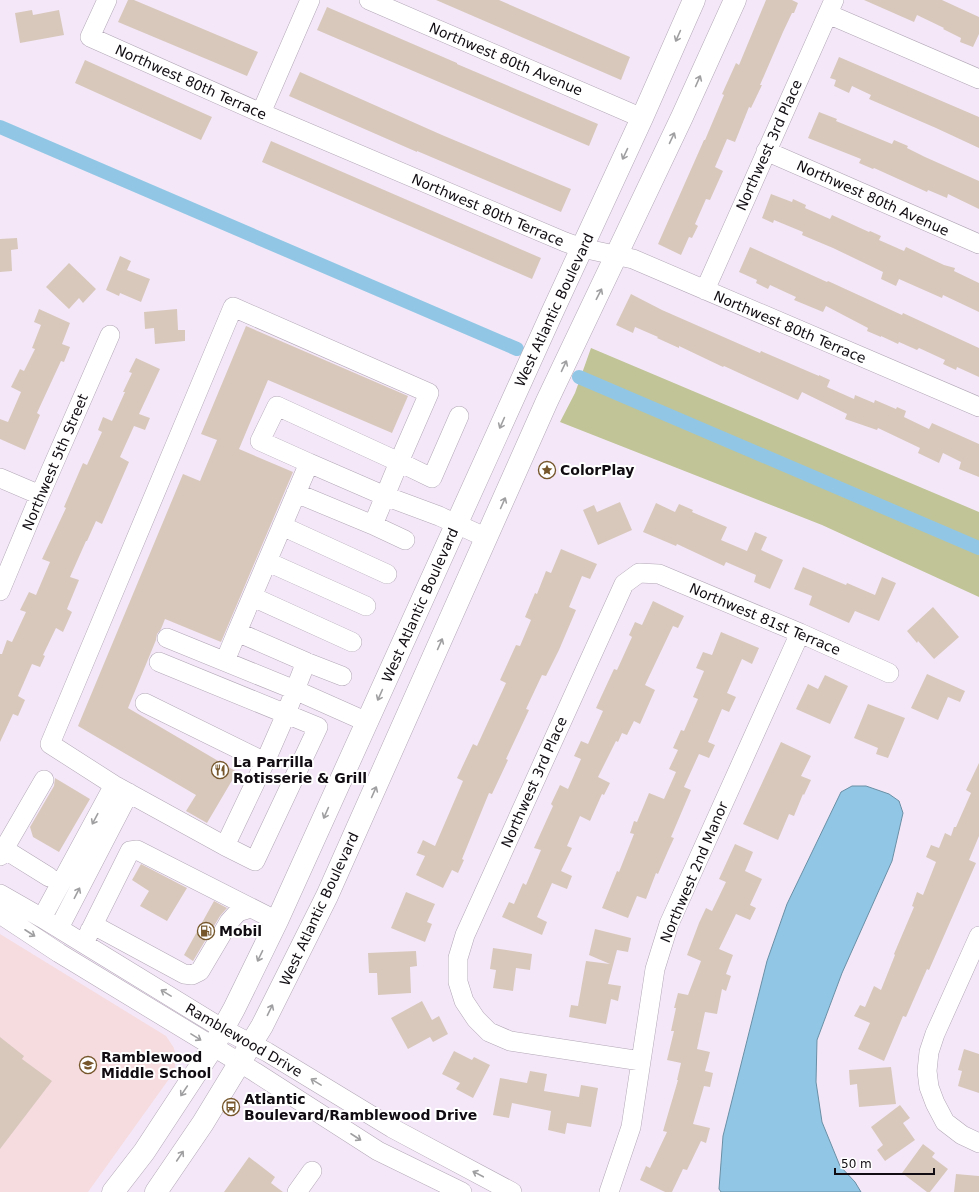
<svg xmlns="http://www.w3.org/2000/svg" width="979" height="1192" font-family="'DejaVu Sans',sans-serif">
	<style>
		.education { fill: #f6dcdf }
		.green { fill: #c0c497 }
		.water { fill: #91c7e5; stroke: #6a8fa5 }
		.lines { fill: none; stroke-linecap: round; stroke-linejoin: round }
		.canal { stroke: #91c7e5; stroke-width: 14 }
		.building { fill: #d8c8bc }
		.minor-casing { stroke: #b2a7b6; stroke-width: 20 }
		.major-casing { stroke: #b2a7b6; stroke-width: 23 }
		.minor { stroke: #fff; stroke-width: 19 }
		.major { stroke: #fff; stroke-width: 22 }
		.oneway { stroke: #9f9ea0 }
		.labels { text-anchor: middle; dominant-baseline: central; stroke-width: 4; stroke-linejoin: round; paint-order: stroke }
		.street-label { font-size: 14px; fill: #100c11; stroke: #fff }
		.poi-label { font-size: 14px; font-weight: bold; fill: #100c11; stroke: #fff; text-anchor: start }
	</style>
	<rect width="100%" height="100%" fill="#f4e8f8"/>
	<path class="education" d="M0 934 166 1036 174 1048 176 1058 174 1072 88 1192H0Z"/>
	<path class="green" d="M591 348 979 512V597L822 525 560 422 575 393Z"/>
	<path class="water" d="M852 786H866L889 794 899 801 903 813 892 861 842 973 817 1040 816 1082 822 1122 840 1166 855 1182 861 1192H721L719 1189 723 1136 767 961 787 904 841 792Z"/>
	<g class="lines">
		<path class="canal" d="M0 127 517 349
			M579 377 979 548"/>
	</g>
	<path class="building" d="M128 0H134L258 52 247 76 118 22Z
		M436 0H499L630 57 621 80Z
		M766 0H792L798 3 794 13H792L783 32 760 85H762L751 108 749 107 735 142 727 139 715 167 723 171 710 200 706 199 695 224 698 226 692 238 689 237 681 255 658 244 704 140H705L724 95 722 94 736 63 739 65Z
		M864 0H942L979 17V34L973 47 960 42 961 38 943 29 944 28 917 15 914 22Z
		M327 7 457 63V64L598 124 589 146 317 30Z
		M32 10 33 15 59 10 64 35 20 43 15 13Z
		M839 57 979 117V148L936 128 869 99 871 95 852 86 849 93 834 86 836 80 830 78Z
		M85 60 212 117 201 140 75 83Z
		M300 72 442 135 571 189 561 212 417 151V152L289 96Z
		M819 112 837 119 836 121 892 144 894 140 908 146 907 148 925 157 979 181V209L948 194 947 198 928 190 927 192 874 168 873 169 859 163 861 159 808 138Z
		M271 141 541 258 532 279 262 162Z
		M771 194 792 202 793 199 806 205 805 208 830 219 832 215 869 232 870 231 881 236 879 240 904 251 906 247 944 265 955 268 954 271 979 283V312L943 295 942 298 899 279 896 286 881 279 883 272 833 248 802 235 803 232 774 220 773 223 762 218Z
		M17 238 18 249 11 250 12 271 0 272V239Z
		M750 247 827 282 828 281 902 315 903 313 979 348V377L957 367 956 370 943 364 945 360 919 348 917 350 899 342 898 344 881 336V337L867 331 868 328 826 306 823 312 794 300 796 297 770 285 768 289 756 283 757 280 739 272Z
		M120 256 131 261 127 270 150 279 141 302 120 293 119 296 106 290Z
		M69 263 96 289 83 303 79 298 69 309 46 287Z
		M631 294 662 310 760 353 761 351 819 376V375L830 380 827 387 854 399 855 395 874 403 875 400 896 409 897 407 906 411 904 417 929 429 932 423 979 444V477L959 469 961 462 943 453 939 463 918 453 920 448 878 428 877 430 845 419 847 414 802 392 798 400 724 366 723 367 679 346V348L657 338 658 337 635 327 633 333 616 325Z
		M39 309 70 323 62 344 70 347 64 362 61 361 37 413 40 415 25 450 0 439V419L8 422 21 392 11 387 20 369 24 371 35 349 32 348 41 325 34 322Z
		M177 309 178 330H185V341L155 344 154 328 145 329 144 312Z
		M246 326 408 396 392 433 268 380 239 449 293 472 221 642 165 619 161 629 157 634 156 640 128 708 237 772 207 823 186 811 196 795 78 726 183 474 200 481 217 440 201 434Z
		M136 358 160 369 139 414 150 418 145 430 134 426 120 457 129 462 102 524 96 521 87 541H86L70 577 79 580 67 609 72 612 63 632 56 628 43 655 45 656 40 667 32 664 18 696 25 700 18 716 13 714 0 742V654H2L7 640 12 642 26 612 20 610 29 592 36 595 50 562 42 559 66 508 64 507 83 463 87 465 102 432 98 430 103 417 112 421 125 392H123L132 373 129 372Z
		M620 502 632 530 598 545 583 510 594 505 597 512Z
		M656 503 675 512 679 504 693 510 692 512 727 527 721 540 747 551 755 532 767 537 761 550 783 560 770 589 754 582 756 575 726 562 724 566 677 544 676 546 643 532Z
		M561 549 597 564 590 579 582 576 569 607 576 610 559 650 546 676 542 675 526 709 529 710 506 759 508 760 492 794 489 793 462 859 464 860 458 873 452 870 443 888 416 875 425 856 417 853 423 840 435 846 463 781 457 778 473 744 477 746 506 683 500 680 516 645 520 646 531 620 525 617 535 593 537 594 546 571 551 573Z
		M803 567 846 585 847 583 875 595 882 577 896 583 879 621 855 611 849 623 809 605 812 596 794 589Z
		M653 601 684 616 678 628 673 626 645 685 655 690 640 724 634 721 627 735 622 733 618 742 616 741 598 777 610 783 604 795 602 794 590 821 580 816 567 846 572 848 561 871 572 876 567 889 552 883 537 917 547 922 542 935 502 917 509 902 514 904 523 883 526 885 541 850 534 848 553 806 551 804 560 785 568 789 581 759 574 756 581 741 588 744 603 711 596 708 601 697 614 669 617 670 632 637 629 635 635 622 642 625Z
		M933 607 959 637 934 659 918 641 917 643 907 631Z
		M721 632 759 648 752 664 742 659 727 693 736 697 729 712 722 709 708 742 715 745 709 758 699 754 684 787 691 790 671 837 674 838 668 851 658 874 656 873 646 899 637 896 628 918 602 908 617 871 619 872 634 834 630 833 634 821 637 822 649 793 664 799 676 772 669 769 678 750 673 748 681 730 684 731 698 699 693 697 704 671 696 668 703 652 712 655Z
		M927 674 965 691 960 702 948 697 938 720 911 708Z
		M825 675 848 686 830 724 796 709 808 684 818 689Z
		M868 704 905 718 888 758 876 754 878 748 854 738Z
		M781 742 811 756 801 776 811 780 804 795 803 794 794 816 789 814 778 840 743 824Z
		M979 763V836L969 860 976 863 929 970 927 969 906 1017 903 1016 884 1061 858 1049 870 1023 854 1016 860 1005 865 1007 874 986 881 990 895 955 894 954 914 907 912 906 917 892 923 895 936 862 926 857 931 845 939 848 945 833 951 836 954 827H956L971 793 966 790Z
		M55 778 90 799 59 852 33 837 30 827 54 786Z
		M735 844 753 852 745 871 762 879 750 905 756 908 750 920 736 914 719 949 733 955 726 974 731 976 726 991 722 989 717 1014 705 1012 697 1049 710 1052 705 1071 713 1073 710 1087 704 1086 693 1124 710 1128 706 1143 701 1141 687 1170 683 1169 672 1192H665L640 1180 646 1166 650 1168 667 1132 663 1131 678 1080H677L681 1063 667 1060 674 1031H671L676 1008H674L678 993 688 995 701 961 687 955 699 923 706 908 712 911 726 882 719 879Z
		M141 864 187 888 167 921 140 906 149 891 132 880Z
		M406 892 435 904 427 922 432 924 425 942 391 928Z
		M214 901 227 908 220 916 193 961 184 955Z
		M595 929 631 938 628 952 617 950 608 984 621 986 618 1001 611 999 606 1024 569 1017 571 1005 578 1006 586 961 610 964 589 955Z
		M493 948 532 954 530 970 516 968 513 991 493 988 496 970 490 969Z
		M416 951 417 966 410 967 411 993 378 995 377 973H369L368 953Z
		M422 1001 432 1020 439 1016 448 1034 433 1042 430 1037 408 1049 391 1018Z
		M0 1037 24 1056 22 1059 52 1081 0 1149Z
		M964 1049 979 1054V1093L958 1086 962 1071 958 1070Z
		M454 1051 472 1060 474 1057 490 1065 473 1098 456 1089 460 1083 442 1074Z
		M891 1067 896 1104 859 1107 857 1084 850 1085 849 1070Z
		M530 1071 547 1074 544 1091 579 1097 581 1085 598 1088 591 1127 567 1123 565 1134 548 1130 551 1111 512 1103 509 1118 493 1115 500 1078 527 1083Z
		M900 1105 910 1118 903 1123 915 1140 885 1161 877 1150 883 1145 871 1127Z
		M923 1144 935 1153 932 1157 948 1169 930 1192H927L902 1173Z
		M249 1157 275 1177 271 1183 283 1192H224Z
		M956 1174 979 1176V1192H954Z"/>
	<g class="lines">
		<g class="minor-casing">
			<path id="minor" d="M107 0 90 37 261 113 565 242 582 248 633 259 979 407
				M369 0 642 118
				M828 14 979 79
				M261 113 310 0
				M766 151 979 244
				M705 290 834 0
				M309 463 385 496 439 516 487 538
				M0 478 40 495
				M373 525 405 540
				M282 526 387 574
				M268 562 366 606
				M0 591 40 495 110 335
				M253 597 352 642
				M167 638 295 690 286 714 265 762
				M225 661 237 632
				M159 662 318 727 255 861 225 846 114 785 50 744 233 307 429 393 399 462 373 525 296 493
				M306 662 342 676
				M145 703 265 762 225 846
				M367 722 295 690 306 662 237 632 309 463 260 441 277 406 399 462 432 478 459 416
				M4 849 49 877
				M0 856 44 780
				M0 894 42 918 223 1029 267 1052 392 1128 512 1192
				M0 914 59 953 255 1072 378 1151 462 1192
				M42 918 114 785
				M59 928 129 793
				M90 930 99 928 184 974 192 975 200 971 229 922 238 912 251 908
				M979 936 935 1034 929 1052 927 1071 929 1087 935 1103 945 1122 962 1135 979 1143
				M84 943 130 851 137 850 277 921
				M641 1061 510 1041 489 1032 476 1019 464 1001 458 982V958L465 935 624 584 639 573 659 574 800 633 889 673
				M297 1192 312 1171
				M609 1192 631 1127 655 969 669 924 800 633"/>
		</g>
		<g class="major-casing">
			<path id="major" d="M113 1192 144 1152 213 1047 234 1009 277 921 551 315 642 118 694 0
				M156 1192 203 1123 262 1026 327 896 547 401 682 117 735 0"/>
		</g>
		<use href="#minor" class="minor"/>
		<use href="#major" class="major"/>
	</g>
	<defs><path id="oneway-shaft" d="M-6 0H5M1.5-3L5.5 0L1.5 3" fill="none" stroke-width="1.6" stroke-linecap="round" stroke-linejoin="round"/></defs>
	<g class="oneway">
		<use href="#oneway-shaft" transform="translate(678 36) rotate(114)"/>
		<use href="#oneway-shaft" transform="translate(698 81) rotate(-66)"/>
		<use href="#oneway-shaft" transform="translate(672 138) rotate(-65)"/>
		<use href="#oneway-shaft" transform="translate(625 154) rotate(115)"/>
		<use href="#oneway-shaft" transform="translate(599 294) rotate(-63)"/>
		<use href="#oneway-shaft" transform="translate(564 366) rotate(-65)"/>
		<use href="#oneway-shaft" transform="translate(502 423) rotate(114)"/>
		<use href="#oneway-shaft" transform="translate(503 503) rotate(-66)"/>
		<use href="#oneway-shaft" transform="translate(440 644) rotate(-66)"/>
		<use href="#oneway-shaft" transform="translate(380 695) rotate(114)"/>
		<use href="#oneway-shaft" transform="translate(374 792) rotate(-66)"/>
		<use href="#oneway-shaft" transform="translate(326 813) rotate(114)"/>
		<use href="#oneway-shaft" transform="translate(95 819) rotate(118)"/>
		<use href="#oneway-shaft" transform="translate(77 893) rotate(-63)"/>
		<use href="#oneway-shaft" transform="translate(30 933) rotate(33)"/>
		<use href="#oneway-shaft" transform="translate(260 956) rotate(116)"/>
		<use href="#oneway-shaft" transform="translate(166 993) rotate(-149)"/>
		<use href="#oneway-shaft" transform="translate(270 1010) rotate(-64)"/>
		<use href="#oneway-shaft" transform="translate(196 1037) rotate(32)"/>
		<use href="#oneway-shaft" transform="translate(316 1082) rotate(-149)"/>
		<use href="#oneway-shaft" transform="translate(184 1091) rotate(124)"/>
		<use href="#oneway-shaft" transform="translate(356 1137) rotate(33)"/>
		<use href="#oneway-shaft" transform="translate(180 1156) rotate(-56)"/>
		<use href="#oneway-shaft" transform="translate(478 1174) rotate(-152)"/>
	</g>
	<defs>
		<g id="sight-ring" transform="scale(0.9)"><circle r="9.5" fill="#fff" stroke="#76572c" stroke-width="1.5"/><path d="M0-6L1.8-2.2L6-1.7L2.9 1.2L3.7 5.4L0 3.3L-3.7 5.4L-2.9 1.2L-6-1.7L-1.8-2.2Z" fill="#76572c"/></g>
		<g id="restaurant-ring" transform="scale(0.9)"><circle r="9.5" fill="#fff" stroke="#76572c" stroke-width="1.5"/><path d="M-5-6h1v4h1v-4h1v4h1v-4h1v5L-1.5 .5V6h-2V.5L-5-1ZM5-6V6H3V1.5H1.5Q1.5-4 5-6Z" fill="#76572c"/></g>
		<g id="fuel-ring" transform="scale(0.9)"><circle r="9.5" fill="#fff" stroke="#76572c" stroke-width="1.5"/><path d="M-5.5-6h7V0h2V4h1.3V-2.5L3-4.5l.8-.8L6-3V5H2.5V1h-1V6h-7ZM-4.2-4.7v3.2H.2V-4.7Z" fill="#76572c"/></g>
		<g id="school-ring" transform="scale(0.9)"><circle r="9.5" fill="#fff" stroke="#76572c" stroke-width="1.5"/><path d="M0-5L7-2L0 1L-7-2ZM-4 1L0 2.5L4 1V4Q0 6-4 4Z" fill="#76572c"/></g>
		<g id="bus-ring" transform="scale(0.9)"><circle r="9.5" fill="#fff" stroke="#76572c" stroke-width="1.5"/><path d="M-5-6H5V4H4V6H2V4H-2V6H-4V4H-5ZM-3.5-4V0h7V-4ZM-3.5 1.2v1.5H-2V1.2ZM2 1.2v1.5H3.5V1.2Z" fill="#76572c"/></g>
	</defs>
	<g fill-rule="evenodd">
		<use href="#sight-ring" x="547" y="470"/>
		<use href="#restaurant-ring" x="220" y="770"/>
		<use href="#fuel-ring" x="206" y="931"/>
		<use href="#school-ring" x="88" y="1065"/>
		<use href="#bus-ring" x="231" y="1107"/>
	</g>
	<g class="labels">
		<g class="street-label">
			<text transform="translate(506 59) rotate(23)">Northwest 80th Avenue</text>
			<text transform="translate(191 82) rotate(24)">Northwest 80th Terrace</text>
			<text transform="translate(769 145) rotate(-66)">Northwest 3rd Place</text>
			<text transform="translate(873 198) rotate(24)">Northwest 80th Avenue</text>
			<text transform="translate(488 210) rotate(23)">Northwest 80th Terrace</text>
			<text transform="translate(554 310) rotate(-65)">West Atlantic Boulevard</text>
			<text transform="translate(790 327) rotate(23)">Northwest 80th Terrace</text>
			<text transform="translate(55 462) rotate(-67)">Northwest 5th Street</text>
			<text transform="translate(420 605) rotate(-66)">West Atlantic Boulevard</text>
			<text transform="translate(765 619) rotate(23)">Northwest 81st Terrace</text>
			<text transform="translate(534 782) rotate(-66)">Northwest 3rd Place</text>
			<text transform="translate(694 872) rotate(-67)">Northwest 2nd Manor</text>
			<text transform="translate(319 909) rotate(-65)">West Atlantic Boulevard</text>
			<text transform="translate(244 1040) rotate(30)">Ramblewood Drive</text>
		</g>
		<g class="poi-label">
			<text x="560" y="470">ColorPlay</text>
			<text x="233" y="762">La Parrilla<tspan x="233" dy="16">Rotisserie &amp; Grill</tspan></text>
			<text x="219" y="931">Mobil</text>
			<text x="101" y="1057">Ramblewood<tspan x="101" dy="16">Middle School</tspan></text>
			<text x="244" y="1099">Atlantic<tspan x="244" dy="16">Boulevard/Ramblewood Drive</tspan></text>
		</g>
	</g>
	<path d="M835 1168v6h99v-6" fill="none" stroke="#100c11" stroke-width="2"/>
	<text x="841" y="1168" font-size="12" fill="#100c11" stroke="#ffffff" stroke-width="3" paint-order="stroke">50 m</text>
</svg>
